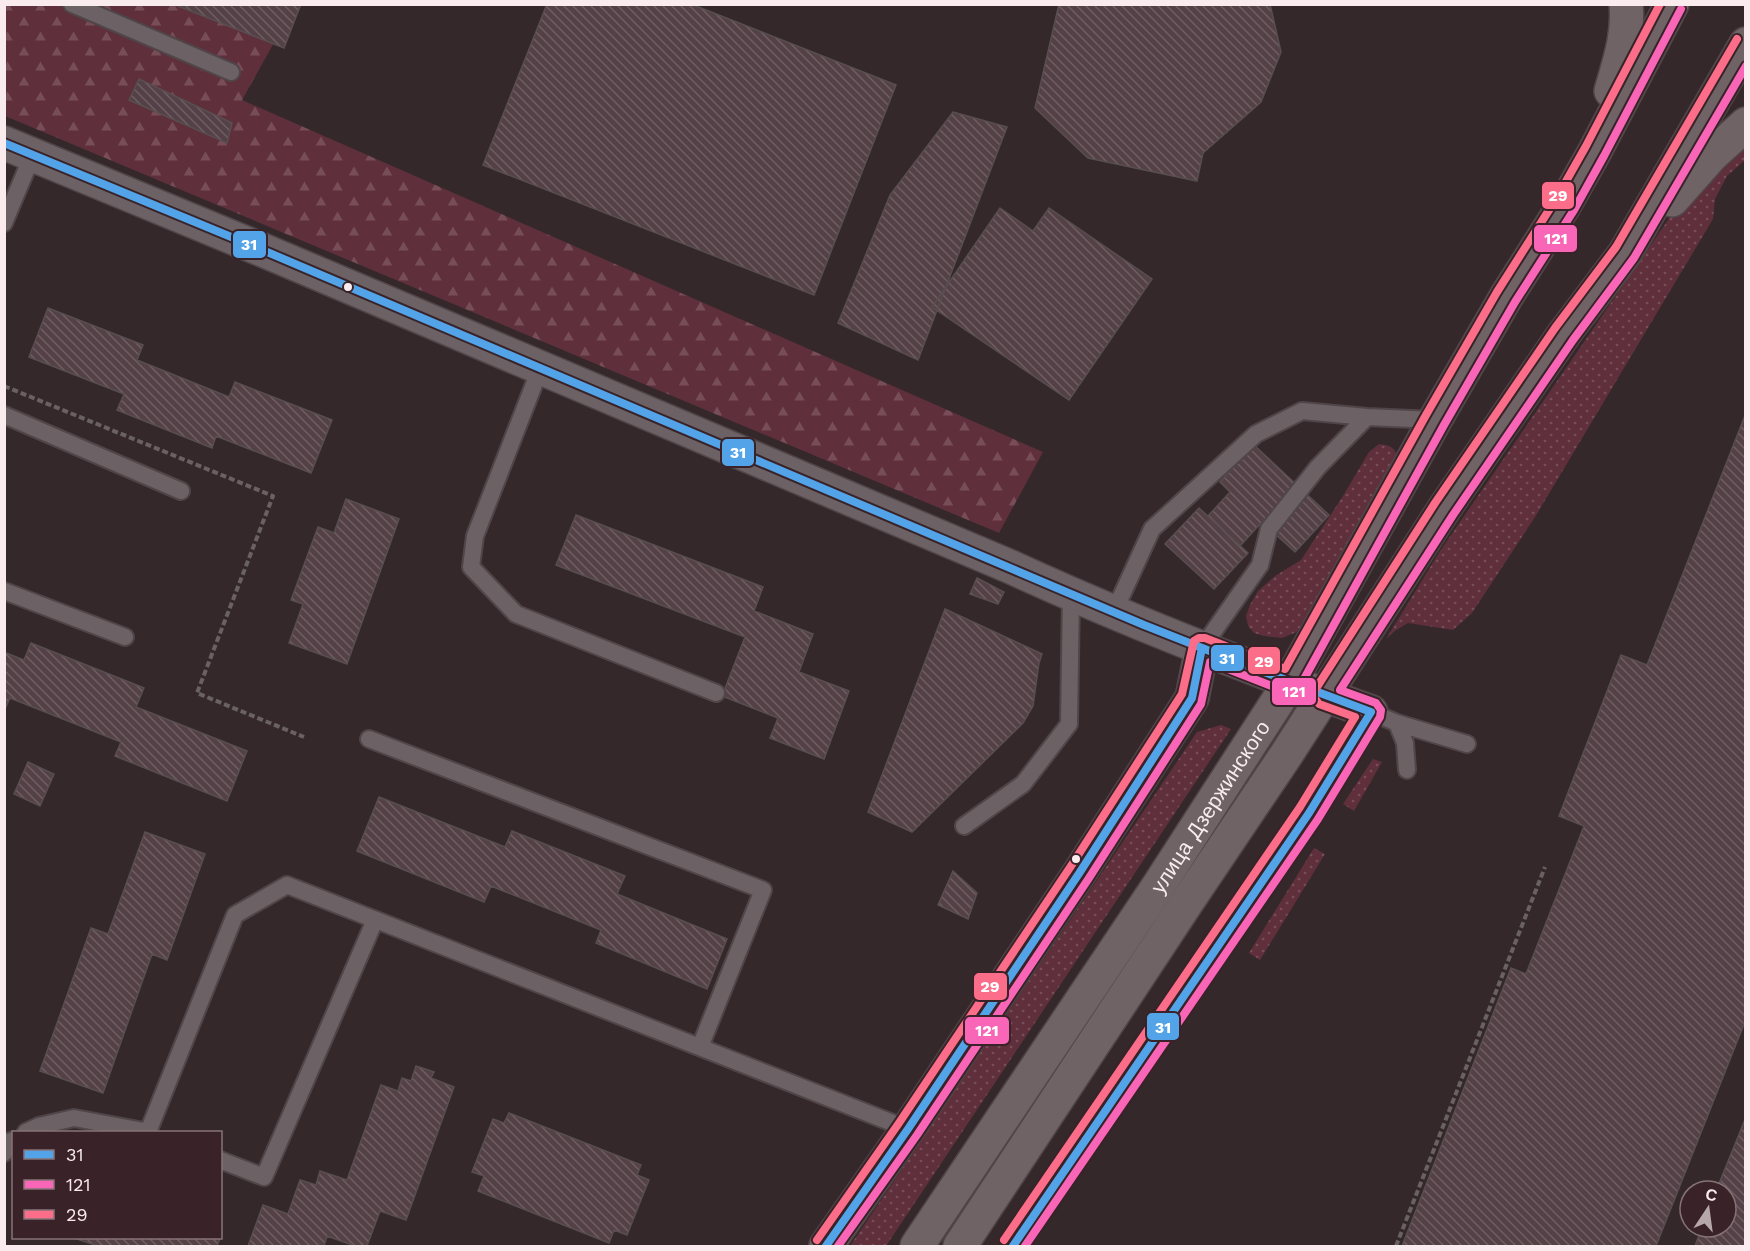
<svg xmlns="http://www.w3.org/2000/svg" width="1750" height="1251" font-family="'Work Sans',sans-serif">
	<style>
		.grass { fill: url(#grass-dots) }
		.forest { fill: url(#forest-firs) }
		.building { fill: url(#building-back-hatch); stroke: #584e50; stroke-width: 1.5 }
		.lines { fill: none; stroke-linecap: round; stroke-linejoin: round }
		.lane-casing { stroke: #504548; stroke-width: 20 }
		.street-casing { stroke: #504548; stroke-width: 36 }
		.primary-casing { stroke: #504548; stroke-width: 36 }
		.path { stroke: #6a6163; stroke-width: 4; stroke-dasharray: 6 3; stroke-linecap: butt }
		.lane { stroke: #6c6265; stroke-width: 16 }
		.street { stroke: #6c6265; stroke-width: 33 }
		.primary { stroke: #706366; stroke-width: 33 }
		.bus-1-casing { stroke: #392328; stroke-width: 12 }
		.bus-2-casing { stroke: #392328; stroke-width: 12 }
		.bus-3-casing { stroke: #392328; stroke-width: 12 }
		.bus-1 { stroke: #53a3e8; stroke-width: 8 }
		.bus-2 { stroke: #fa66b7; stroke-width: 8 }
		.bus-3 { stroke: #fb6d88; stroke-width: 8 }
		.bus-dot { fill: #faebee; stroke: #392328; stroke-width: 2 }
		.labels { text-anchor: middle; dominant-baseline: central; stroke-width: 6; stroke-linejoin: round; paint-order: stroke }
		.street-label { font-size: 21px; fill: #faebee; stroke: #392328 }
		.line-badge { stroke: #392328; stroke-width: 2 }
		.badge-label { font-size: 16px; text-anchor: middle; font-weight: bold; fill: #fff }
	</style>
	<defs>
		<pattern id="grass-dots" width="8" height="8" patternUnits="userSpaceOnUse" patternTransform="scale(1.5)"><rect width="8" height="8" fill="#5f2f3c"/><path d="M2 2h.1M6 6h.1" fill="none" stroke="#774d58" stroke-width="1.8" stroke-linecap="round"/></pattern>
		<pattern id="forest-firs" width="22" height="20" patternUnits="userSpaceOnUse" patternTransform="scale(1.5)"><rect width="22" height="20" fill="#5f2f3c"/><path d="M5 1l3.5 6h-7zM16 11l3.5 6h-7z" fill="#774d58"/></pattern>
		<pattern id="building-back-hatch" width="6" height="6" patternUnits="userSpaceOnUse" patternTransform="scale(1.5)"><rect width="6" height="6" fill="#544147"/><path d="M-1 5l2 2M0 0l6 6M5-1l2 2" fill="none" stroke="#6e5d62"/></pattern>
	</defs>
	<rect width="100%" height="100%" fill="#34282b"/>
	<path class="grass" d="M1745 137V160L1727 176 1715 199 1713 219 1535 517 1472 613 1453 630 1408 623 1396 630 1386 639 1440 551 1688 191Z
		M1379 444C1400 446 1398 456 1394 473L1297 632 1282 638 1264 636 1254 633 1248 626 1246 616 1250 605 1258 591 1275 576 1301 560 1343 496 1369 452Z
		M1221 725 1231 729 886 1246H850L1197 732Z
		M1373 759 1382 762 1354 811 1343 804Z
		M1314 848 1325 854 1260 960 1249 953Z"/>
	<path class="forest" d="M4 5H295L242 100 1043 452 999 533 5 116Z"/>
	<path class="building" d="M173 4H301L284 48Z
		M547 4H691L896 85 814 295 483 165Z
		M1059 4H1270L1281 52 1261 102 1203 153 1197 181 1088 158 1035 108Z
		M139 79 232 123 227 143 129 100Z
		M953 112 1007 127 918 360 838 323 890 195Z
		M1000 208 1033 231 1049 208 1152 279 1069 400 932 307Z
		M48 308 143 345 137 360 229 397 235 382 332 420 311 473 216 436 212 448 117 410 124 394 29 357Z
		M1746 413V1019L1656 1246H1402L1511 968 1526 974 1584 826 1559 816 1621 655 1647 665Z
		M1254 445 1329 515 1295 552 1262 522 1240 546 1208 516 1230 492 1220 482Z
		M346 499 399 519 347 664 289 643 303 604 291 600 318 527 334 533Z
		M1199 508 1248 553 1214 589 1165 544Z
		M576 515 763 587 754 611 813 634 799 672 849 691 824 759 770 738 778 718 722 696 745 637 556 565Z
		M977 578 1004 592 998 604 970 594Z
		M945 609 1042 654 1039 663 1033 706 1023 723 912 832 868 812Z
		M31 643 144 688 136 707 247 751 227 801 115 756 121 742 10 698 4 711V652L24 660Z
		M28 762 54 774 40 806 14 794Z
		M379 797 505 847 512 831 625 876 617 894 727 939 707 989 596 943 601 930 491 886 484 902 357 851Z
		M145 832 205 854 167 960 152 954 103 1093 40 1071 91 928 108 934Z
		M953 871 977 893 968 919 938 905Z
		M416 1066 434 1072 431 1078 454 1087 406 1220 380 1211 367 1246H355L327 1236 324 1246H248L263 1205 288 1214 300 1180 316 1185 320 1171 347 1180 381 1085 398 1091 402 1078 411 1081Z
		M509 1113 641 1165 637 1175 649 1180 627 1235 614 1230 609 1243 478 1191 484 1176 472 1172 493 1119 504 1123Z
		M1746 1117V1246H1695L1702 1227H1726V1191H1716Z
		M220 1232 222 1233 217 1246H98L74 1238H220Z"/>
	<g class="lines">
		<g class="lane-casing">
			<path id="lane" d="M72 4 231 72
				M4 223 33 154
				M540 369 475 536 471 567 516 614 716 693
				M4 415 181 491
				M4 591 125 637
				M1114 612 1152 529 1256 434 1302 411 1367 417 1435 420
				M1202 648 1260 565 1269 529 1318 467 1367 417
				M1397 723 1405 743 1407 770
				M369 739 763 890 700 1047
				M964 826 1023 784 1069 724 1071 595
				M26 1132 39 1126 74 1118 149 1132
				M148 1132 235 915 287 885 908 1129
				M4 1153 8 1142 14 1140
				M220 1160 264 1177 375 920
				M1013 1246 1309 813 1371 712 1397 723 1467 744"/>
		</g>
		<g class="street-casing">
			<path id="street" d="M4 143 253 246 1011 567C1128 621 1250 668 1371 712
				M826 1246 908 1129 1080 872 1192 698 1202 648"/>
		</g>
		<g class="primary-casing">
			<g id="primary">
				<path d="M1611 91C1619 63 1629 35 1626 4"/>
				<path d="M1672 200 1711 156 1746 124"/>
				<path id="s1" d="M917 1246 1159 885 1290 682 1435 420 1506 297 1565 204 1595 151 1672 4"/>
				<path d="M960 1246 1187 902 1286 755 1444 509 1564 334 1625 253 1746 44"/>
			</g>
		</g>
		<path class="path" d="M4 386 273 496 197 693 304 737
			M1396 1246 1545 867"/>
		<use href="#lane" class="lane"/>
		<use href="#street" class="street"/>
		<use href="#primary" class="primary"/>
		<g class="bus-1-casing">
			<path id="bus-1" d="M4 143 253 246 1144 625 1235 661 1371 712 1309 813 1013 1246
				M826 1246 908 1129 1080 872 1192 698 1202 648"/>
		</g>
		<g class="bus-2-casing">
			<path id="bus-2" d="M838 1246 917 1135 1089 878 1201 704 1210 662 1287 692H1293L1299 688 1444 425 1515 302 1574 210 1604 156 1681 9
				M1025 1246 1318 819 1380 717 1381 710 1376 703 1340 690 1453 515 1573 340 1634 258 1746 66"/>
		</g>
		<g class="bus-3-casing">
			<path id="bus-3" d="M817 1240 899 1123 1071 866 1182 694 1194 641 1199 638H1205L1285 669 1426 415 1497 292 1556 199 1586 146 1660 4
				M1004 1240 1300 807 1355 717 1319 704 1314 697 1315 690 1435 503 1555 328 1616 247 1737 39"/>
		</g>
		<use href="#bus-1" class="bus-1"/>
		<use href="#bus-2" class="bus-2"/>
		<use href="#bus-3" class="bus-3"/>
	</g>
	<g class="bus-dot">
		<circle cx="348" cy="287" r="5"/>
		<circle cx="1076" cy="859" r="5"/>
	</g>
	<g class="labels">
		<g class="street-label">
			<text stroke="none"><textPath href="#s1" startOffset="528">улица Дзержинского</textPath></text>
		</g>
	</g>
	<g class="line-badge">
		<rect x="1541" y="181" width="34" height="29" rx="6" fill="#fb6d88"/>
		<rect x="1533" y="224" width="45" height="29" rx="6" fill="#fa66b7"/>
		<rect x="232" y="230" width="35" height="29" rx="6" fill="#53a3e8"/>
		<rect x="721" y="438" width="34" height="29" rx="6" fill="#53a3e8"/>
		<rect x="1210" y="644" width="35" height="28" rx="6" fill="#53a3e8"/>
		<rect x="1247" y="646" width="34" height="29" rx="6" fill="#fb6d88"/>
		<rect x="1271" y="677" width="46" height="29" rx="6" fill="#fa66b7"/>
		<rect x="973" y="972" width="35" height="29" rx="6" fill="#fb6d88"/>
		<rect x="1146" y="1012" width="34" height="29" rx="6" fill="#53a3e8"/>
		<rect x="964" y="1016" width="46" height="29" rx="6" fill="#fa66b7"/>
	</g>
	<g class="badge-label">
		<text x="1558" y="201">29</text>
		<text x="1556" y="244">121</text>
		<text x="249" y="250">31</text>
		<text x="738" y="458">31</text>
		<text x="1227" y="664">31</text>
		<text x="1264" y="667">29</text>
		<text x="1294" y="697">121</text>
		<text x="990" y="992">29</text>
		<text x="1163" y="1033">31</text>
		<text x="987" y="1036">121</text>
	</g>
	<rect width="1750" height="1251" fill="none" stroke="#faebee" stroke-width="12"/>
	<rect x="12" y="1131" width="210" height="108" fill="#392328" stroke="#867377" stroke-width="1.5"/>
	<rect x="24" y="1150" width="30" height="9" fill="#53a3e8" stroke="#867377" stroke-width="1.5"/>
	<text x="66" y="1161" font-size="18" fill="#faebee">31</text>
	<rect x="24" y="1180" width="30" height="9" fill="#fa66b7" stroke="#867377" stroke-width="1.5"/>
	<text x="66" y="1191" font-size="18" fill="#faebee">121</text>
	<rect x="24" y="1210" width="30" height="9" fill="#fb6d88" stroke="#867377" stroke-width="1.5"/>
	<text x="66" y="1221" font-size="18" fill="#faebee">29</text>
	<g transform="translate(1708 1209) rotate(13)"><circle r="28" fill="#392328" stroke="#867377" stroke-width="1.5"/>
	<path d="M0-4.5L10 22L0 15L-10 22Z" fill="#b5a7aa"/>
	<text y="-9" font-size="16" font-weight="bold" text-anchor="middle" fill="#faebee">С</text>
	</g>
</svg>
